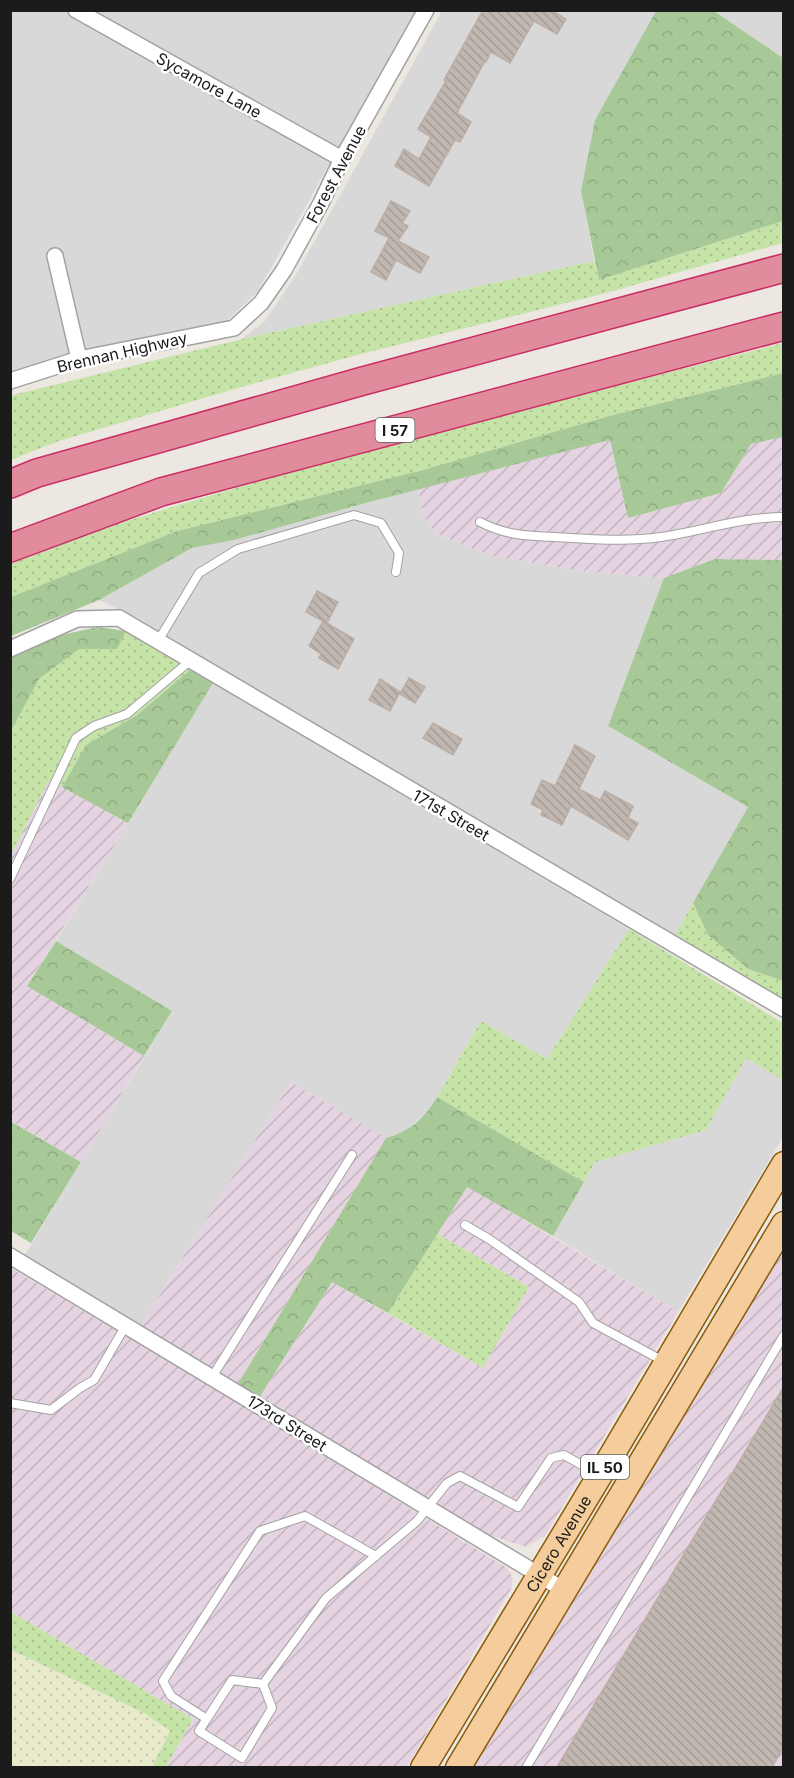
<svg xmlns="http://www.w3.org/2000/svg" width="794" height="1778" font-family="Inter,sans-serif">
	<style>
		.residential { fill: #d9d8d8 }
		.industrial { fill: url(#industrial-furrows) }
		.farmland { fill: url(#farmland-dots) }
		.grass { fill: url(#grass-dots) }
		.forest { fill: url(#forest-crowns) }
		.building { fill: url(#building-back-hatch); stroke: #bcaea4; stroke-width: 1.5 }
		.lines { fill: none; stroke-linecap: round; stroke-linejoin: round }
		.lane-casing { stroke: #a2a2a2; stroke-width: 10 }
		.street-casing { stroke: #a2a2a2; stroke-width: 18 }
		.primary-casing { stroke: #895b09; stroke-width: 27 }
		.highway-casing { stroke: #ca2e67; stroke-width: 30 }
		.lane { stroke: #fff; stroke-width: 8 }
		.street { stroke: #fff; stroke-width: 15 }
		.primary { stroke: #f5cd9c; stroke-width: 24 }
		.highway { stroke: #e08c9d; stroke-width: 27 }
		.labels { text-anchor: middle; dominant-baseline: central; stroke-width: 5; stroke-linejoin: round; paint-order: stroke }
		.shield { fill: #fff; stroke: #5f5f5f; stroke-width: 1.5 }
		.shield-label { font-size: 15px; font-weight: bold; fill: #1b1b1b }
		.street-label { font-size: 16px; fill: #1b1b1b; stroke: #fff }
	</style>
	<defs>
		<pattern id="industrial-furrows" width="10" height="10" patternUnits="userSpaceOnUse" patternTransform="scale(1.5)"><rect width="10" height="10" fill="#e5d3e2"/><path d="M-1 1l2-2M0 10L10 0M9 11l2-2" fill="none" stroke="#c4b5c1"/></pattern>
		<pattern id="farmland-dots" width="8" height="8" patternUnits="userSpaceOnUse" patternTransform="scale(1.5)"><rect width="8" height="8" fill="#e9eacc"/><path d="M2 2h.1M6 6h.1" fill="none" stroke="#c7c8af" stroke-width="1.8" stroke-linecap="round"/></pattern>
		<pattern id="grass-dots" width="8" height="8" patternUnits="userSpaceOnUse" patternTransform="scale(1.5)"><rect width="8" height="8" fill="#c7e4a8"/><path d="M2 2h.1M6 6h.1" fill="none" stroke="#aac390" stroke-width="1.8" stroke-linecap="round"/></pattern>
		<pattern id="forest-crowns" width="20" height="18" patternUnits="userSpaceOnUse" patternTransform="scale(1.5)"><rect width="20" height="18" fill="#a7c997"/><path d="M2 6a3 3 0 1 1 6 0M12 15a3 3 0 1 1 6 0" fill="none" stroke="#8fac82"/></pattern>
		<pattern id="building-back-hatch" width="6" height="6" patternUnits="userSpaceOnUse" patternTransform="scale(1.5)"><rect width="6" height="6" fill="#c0b7b1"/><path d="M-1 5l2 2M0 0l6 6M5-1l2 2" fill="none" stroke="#a49d98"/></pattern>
	</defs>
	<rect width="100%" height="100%" fill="#ece8e1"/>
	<path class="residential" d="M10 11H416L258 291 227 321 11 374Z
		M442 11H656L595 120 581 191 594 261 242 339 265 321 297 273Z
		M714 11H783V58Z
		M418 489 424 516 436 534 493 556 580 571 664 578 608 726 748 807 672 940 137 618 99 600 192 548 234 540Z
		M213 683 629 929 547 1059 481 1021 427 1114 401 1134 386 1138 291 1082 140 1327 23 1258 172 1011 56 941Z
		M746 1058 783 1080V1137L678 1312 553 1236 595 1162 706 1130Z"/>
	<path class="industrial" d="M783 437V560L715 559 664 578 580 571 493 556 436 534 424 516 418 489 610 440 628 518 721 493 751 444Z
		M49 779 128 823 27 986 144 1056 81 1162 11 1121V855Z
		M291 1082 386 1138 238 1384 140 1327Z
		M467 1186 678 1312 545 1536 526 1547 483 1533 259 1398 332 1282 483 1368 529 1287 438 1234Z
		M783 1250V1767H473Z
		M11 1268 255 1413 507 1568 513 1578 511 1589 407 1767H166L193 1719 11 1612Z"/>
	<path class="farmland" d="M10 1650 144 1713 170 1731 152 1767H11Z"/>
	<path class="grass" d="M783 221V243L602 294 361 354 238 388 59 441 11 460V396L17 394 242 339 594 261 599 280Z
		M783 343V373L609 416 423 470 177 531 11 597V561C116 522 223 491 331 461 481 420 632 382 783 343Z
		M126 631 190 670 137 715 86 745 62 787 49 780 11 855V731L39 679 79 649H117Z
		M693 903 708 935 748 969 783 981V1004L672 940Z
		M629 929 783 1023V1080L746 1058 706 1130 595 1162 584 1182 437 1097 481 1021 547 1059Z
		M438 1234 529 1287 483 1368 388 1313Z
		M11 1612 193 1719 166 1767H152L170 1731 144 1713 11 1650Z"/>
	<path class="forest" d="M656 11H714L783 58V221L599 280 581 191 595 120Z
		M783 373V437L751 444 721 493 628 518 610 440 366 503 234 540 192 548 99 600 11 636V597L177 531 423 470 609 416Z
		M715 559 783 560V981L748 969 708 935 693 903 748 807 608 726 664 578Z
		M98 627 126 631 117 649H79L39 679 11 731V657L61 635Z
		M190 670 213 683 128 823 62 787 86 745 137 715Z
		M56 941 172 1011 144 1056 27 986Z
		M437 1097 584 1182 553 1236 467 1187 388 1313 332 1282 259 1398 238 1384 386 1138C411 1131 424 1119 437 1097Z
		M10 1121 81 1162 31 1243 11 1231Z"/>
	<path class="building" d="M483 10H551L566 19 557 34 534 21 510 63 491 52 486 62 485 61 457 113 471 122 460 142 455 140 429 186 395 166 404 149 419 159 431 137 418 129 446 81 444 80Z
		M391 201 410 211 402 223 408 226 398 241 429 257 420 273 396 260 386 280 371 272 389 238 375 231Z
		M317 591 338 602 327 623 354 639 338 669 319 658 321 654 309 646 323 621 306 612Z
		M409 678 425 687 415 703 400 694Z
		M380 679 400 692 390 711 369 700Z
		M433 723 462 739 453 755 423 738Z
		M575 745 595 756 579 789 600 800 605 791 633 806 628 818 638 823 628 840 571 806 562 825 541 815 543 810 531 804 542 780 555 786Z
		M783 1388V1748L772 1767H557Z"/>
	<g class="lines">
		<g class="lane-casing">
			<path id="lane" d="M480 522C505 535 527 536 555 537 591 539 626 542 661 537 702 531 742 517 784 517
				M158 641 199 573 238 549 354 515 381 523 399 553 396 572
				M10 879 76 738 94 726 127 714 191 660
				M465 1225 489 1239 579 1302 593 1323 665 1362
				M212 1377 352 1155
				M10 1403 51 1410 80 1388 94 1380 126 1325
				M263 1684 232 1680 199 1731 242 1758 272 1708 263 1684 326 1598 417 1521 447 1483 460 1476 518 1507 551 1458 564 1455 596 1473
				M207 1719 171 1696 163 1681 260 1531 305 1516 376 1556
				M526 1768 784 1335"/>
		</g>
		<g class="street-casing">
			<path id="street" d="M76 10 342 159
				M55 256 79 359
				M10 381 79 359 234 328 261 303 284 270 321 203 342 159 426 10
				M10 649 77 619 119 618 784 1009
				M10 1256 564 1590"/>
		</g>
		<g class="primary-casing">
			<g id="primary">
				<path id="s1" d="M423 1768 600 1475 784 1164"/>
				<path d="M458 1768 784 1224"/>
			</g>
		</g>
		<g class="highway-casing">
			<path id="highway" d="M10 484 37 473 363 381 784 268
				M10 548 161 492 784 326"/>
		</g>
		<use href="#lane" class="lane"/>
		<use href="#street" class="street"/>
		<use href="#primary" class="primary"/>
		<use href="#highway" class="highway"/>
	</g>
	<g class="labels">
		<g class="shield">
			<rect x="375.5" y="418" width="39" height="24" rx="4.5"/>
			<rect x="581" y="1455" width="48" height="24" rx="4.5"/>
		</g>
		<g class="shield-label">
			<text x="395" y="430">I 57</text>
			<text x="605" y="1467">IL 50</text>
		</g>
		<g class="street-label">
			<text transform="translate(209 85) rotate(29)">Sycamore Lane</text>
			<text transform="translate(336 174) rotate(-62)">Forest Avenue</text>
			<text transform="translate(122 352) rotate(-13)">Brennan Highway</text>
			<text transform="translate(451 815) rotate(30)">171st Street</text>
			<text transform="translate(287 1423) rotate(32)">173rd Street</text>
			<text stroke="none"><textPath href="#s1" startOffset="262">Cicero Avenue</textPath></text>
		</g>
	</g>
	<rect width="794" height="1778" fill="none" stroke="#1b1b1b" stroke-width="24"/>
</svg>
